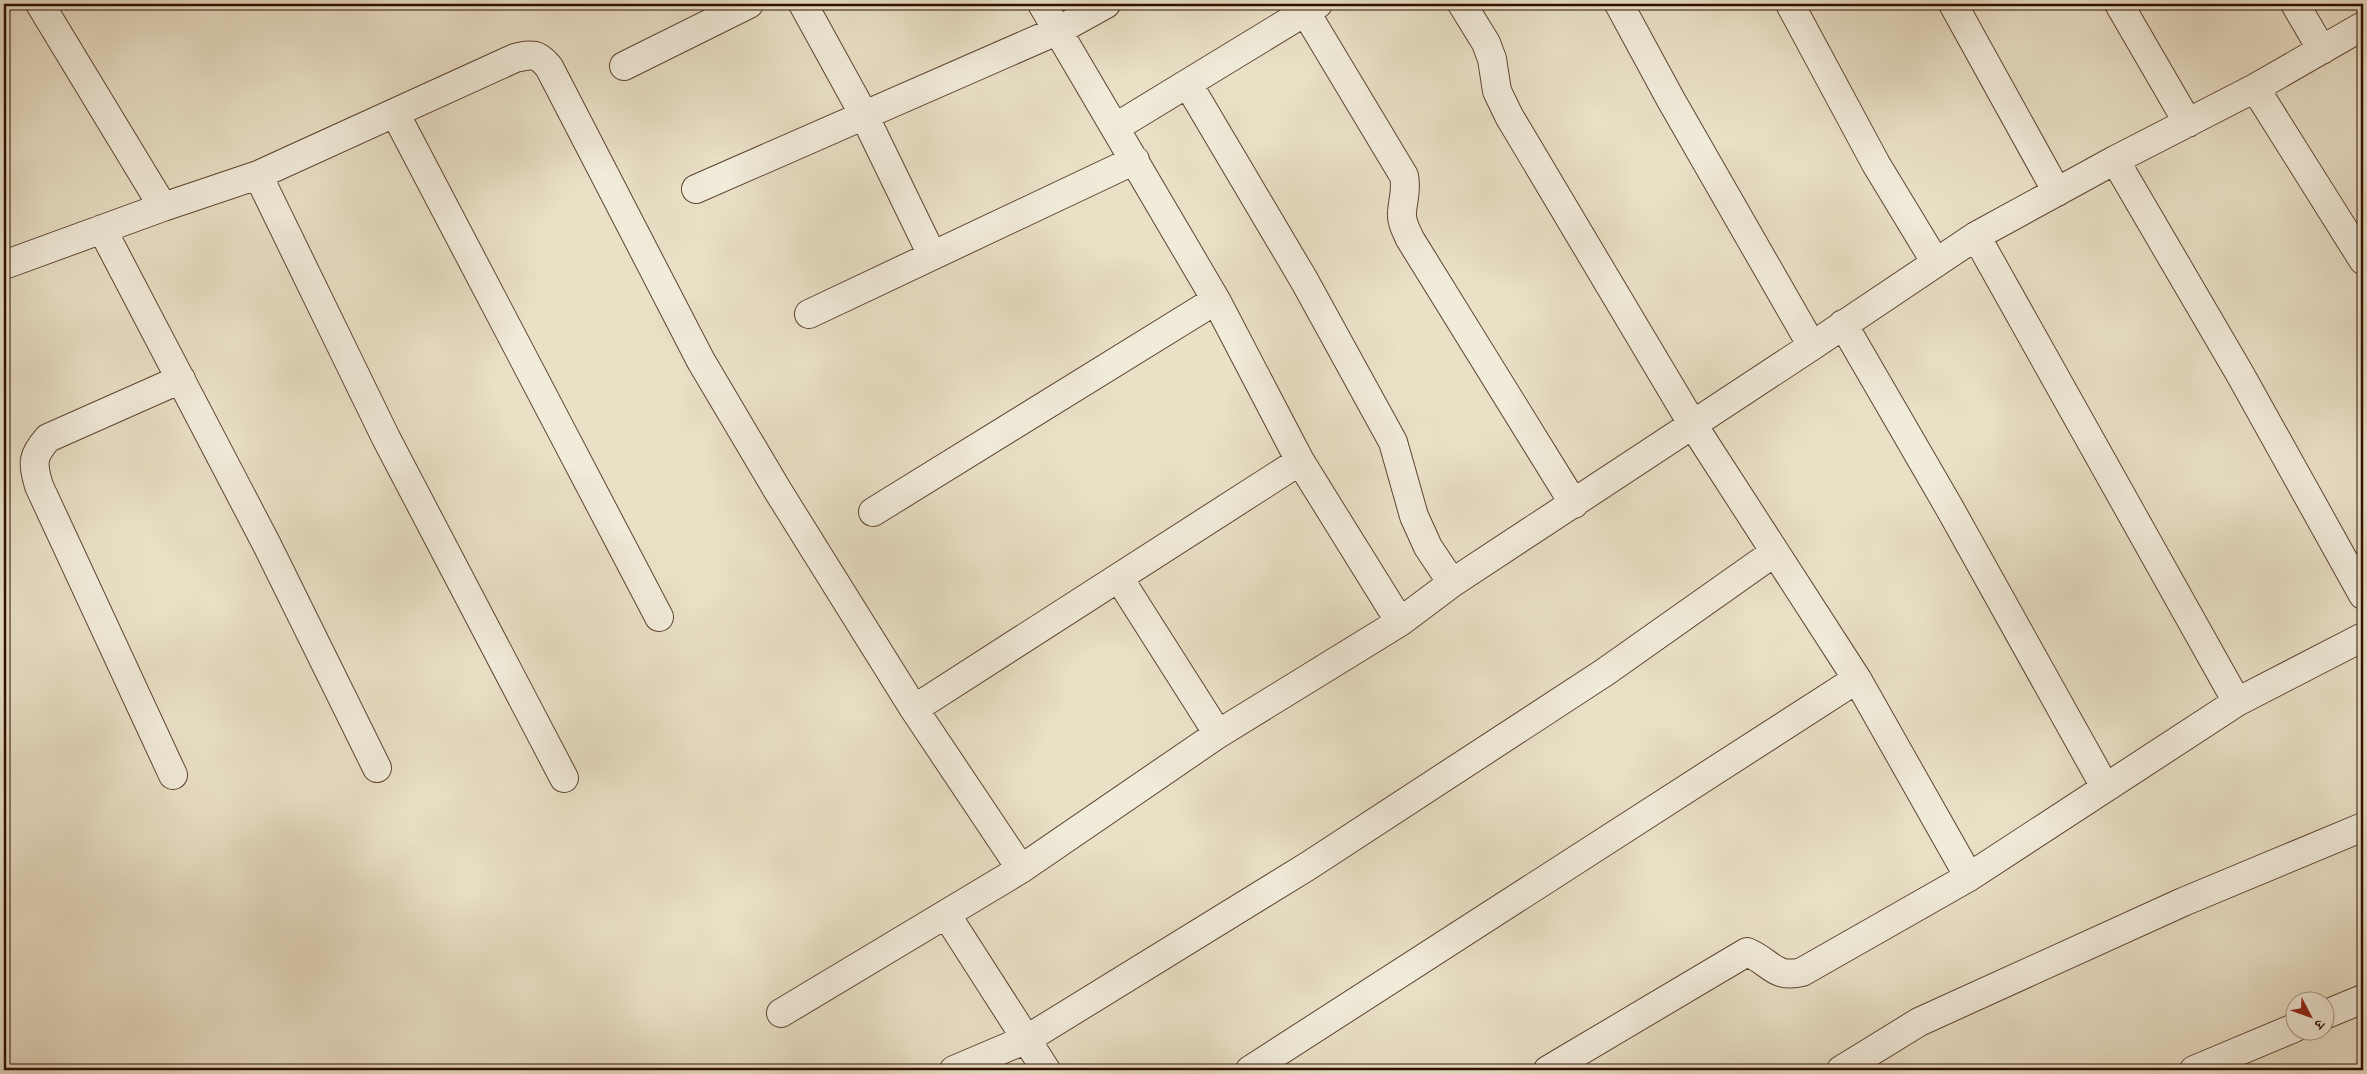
<svg xmlns="http://www.w3.org/2000/svg" width="2367" height="1074" font-family="'Libre Bodoni','Noto Serif Devanagari',serif">
	<style>
		.lines { fill: none; stroke-linecap: round; stroke-linejoin: round }
		.street-casing { stroke: #5e4332; stroke-width: 30 }
		.street { stroke: #f1ebda; stroke-width: 28 }
	</style>
	<rect width="100%" height="100%" fill="#e9e0c6"/>
	<filter id="stains"><feTurbulence type="fractalNoise" baseFrequency=".004" numOctaves="4"/><feColorMatrix values="0 0 0 0 .2 0 0 0 0 .09 0 0 0 0 .02 0 0 0 .5 -.17"/></filter>
	<radialGradient id="worn" r=".72"><stop offset=".6" stop-color="#630" stop-opacity="0"/><stop offset="1" stop-color="#630" stop-opacity=".3"/></radialGradient>
	<g class="lines">
		<g class="street-casing">
			<path id="street" d="M40 4 163 207
				M803 4 864 115 932 255
				M1042 4 1216 300 1300 461 1400 622
				M1462 4 1486 43 1492 59 1497 91 1509 116 1693 425 1857 679 1969 877
				M1619 4 1671 100 1812 346
				M1790 4 1876 164 1936 263
				M1953 4 2057 192
				M2119 4 2188 123
				M2295 4 2322 50
				M1305 11 1404 176C1407 190 1403 199 1402 212 1401 222 1406 230 1410 239L1574 504
				M624 66 749 4
				M1188 84 1304 280 1393 442 1414 516 1428 547 1452 583
				M2255 88 2363 260
				M395 113 659 617
				M1116 127 1318 4
				M2115 160 2240 374 2363 595
				M258 175 386 438 564 778
				M696 189 1059 30 1106 4
				M102 229 266 543 377 768
				M1976 236 2237 702
				M4 265 163 207 258 175 515 58C533 54 537 53 549 67L701 361 778 491 914 709 1021 869
				M809 314 1135 160
				M1843 324 1949 507 2105 787
				M873 512 1216 300
				M1119 578 1218 734
				M914 709 1300 461
				M173 775 39 486C32 463 32 456 48 438L181 379
				M946 914 1046 1070
				M781 1013 1021 869 1218 734 1400 622 1452 583 1812 346 1976 236 2115 160 2255 88 2363 26
				M2324 1015 2363 999
				M954 1070 1027 1039 1308 866 1605 672 1775 552
				M1250 1070 1857 679
				M1548 1070 1747 952C1771 962 1774 979 1802 972L1969 877 2237 702 2363 637
				M1841 1070 1919 1022 2183 902 2363 827
				M2194 1070 2294 1028"/>
		</g>
		<use href="#street" class="street"/>
	</g>
	<rect width="2367" height="1074" fill="none" stroke="#e9e0c6" stroke-width="20"/>
	<rect x="5" y="5" width="2357" height="1064" fill="none" stroke="#2f0f00" stroke-width="2.5"/>
	<rect x="10" y="10" width="2347" height="1054" fill="none" stroke="#2f0f00"/>
	<g transform="translate(2310 1016) rotate(131)"><circle r="24" fill="#f1ebda" stroke="#a39383"/>
	<path d="M0-4L9 19L0 12L-9 19Z" fill="#8f2418"/>
	<text y="-8" font-size="14" font-weight="bold" text-anchor="middle" fill="#2f0f00">उ</text>
	</g>
	<rect width="100%" height="100%" filter="url(#stains)"/>
	<rect width="100%" height="100%" fill="url(#worn)"/>
</svg>
